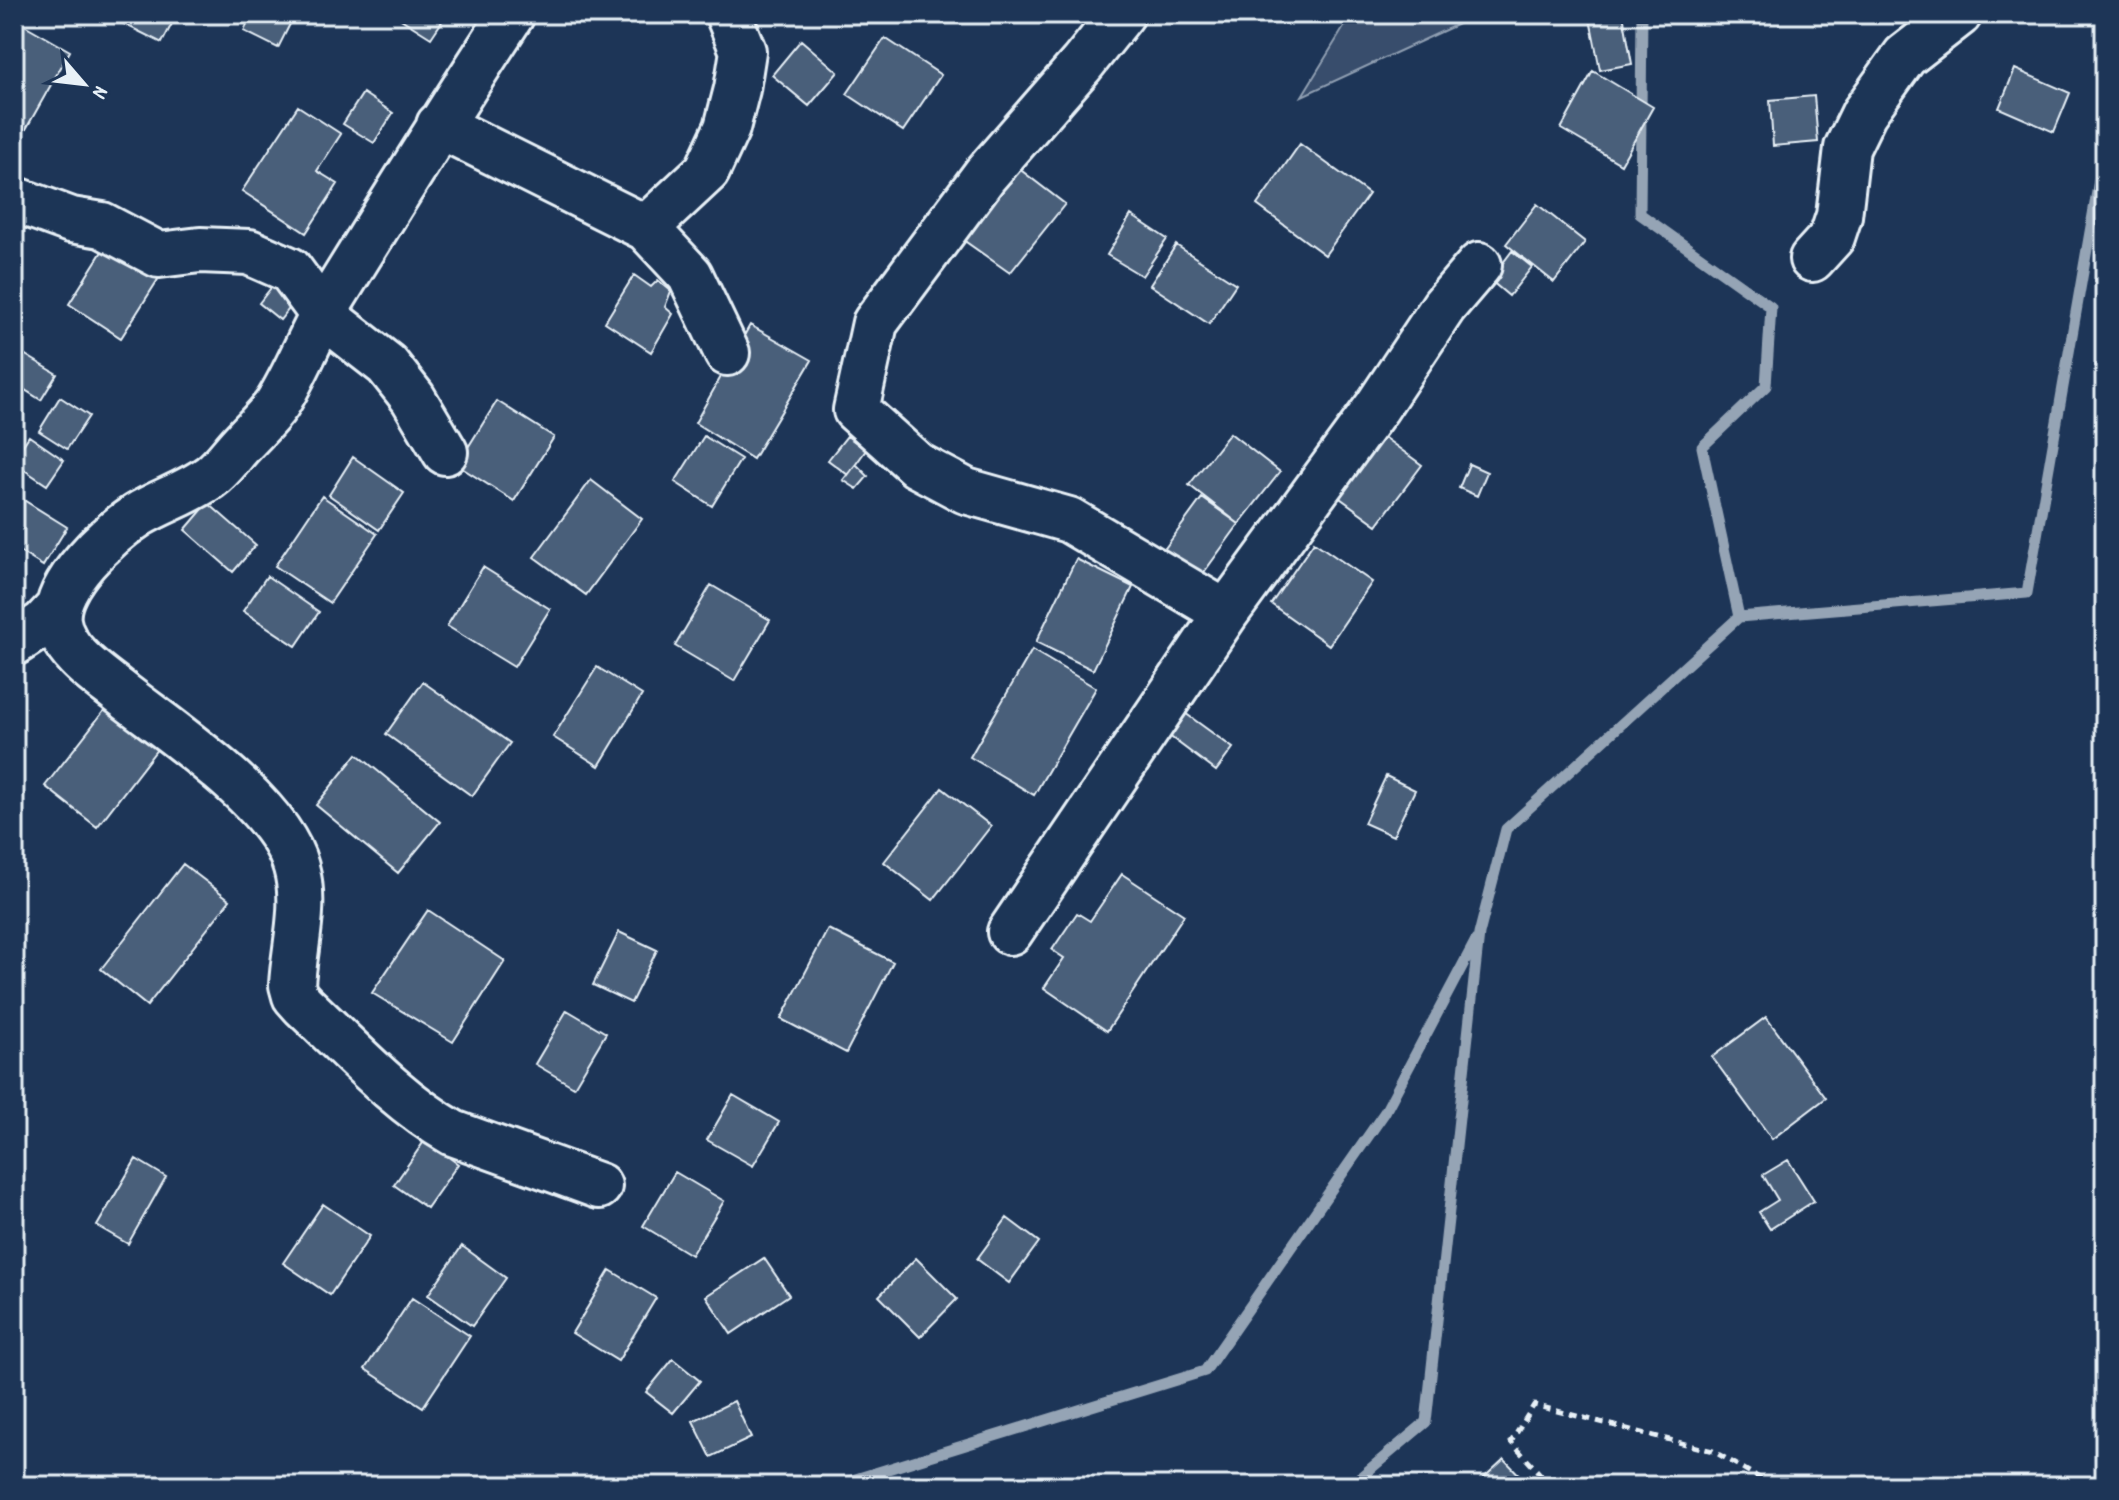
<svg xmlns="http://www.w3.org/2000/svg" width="2119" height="1500" font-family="Dekko,sans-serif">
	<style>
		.green { fill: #374d6c; stroke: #909fb2; stroke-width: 2 }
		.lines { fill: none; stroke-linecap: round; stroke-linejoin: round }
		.stream { stroke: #95a4b5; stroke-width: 11 }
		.building { fill: #495e7a; stroke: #e8f1f8; stroke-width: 2 }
		.minor-casing { stroke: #e8f1f8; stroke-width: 50 }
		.path { stroke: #e8f1f8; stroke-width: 5; stroke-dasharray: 8 6; stroke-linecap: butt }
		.minor { stroke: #1d3557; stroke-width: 44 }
	</style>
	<rect width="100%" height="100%" fill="#1d3557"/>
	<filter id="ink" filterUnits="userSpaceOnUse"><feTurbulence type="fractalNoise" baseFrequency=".0125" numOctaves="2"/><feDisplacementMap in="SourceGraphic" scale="16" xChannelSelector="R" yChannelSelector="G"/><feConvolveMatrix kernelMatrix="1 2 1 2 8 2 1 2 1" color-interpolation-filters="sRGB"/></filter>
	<g filter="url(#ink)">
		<path class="green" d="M1352 14H1480L1302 96Z"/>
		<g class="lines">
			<path class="stream" d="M1642 14 1640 214 1771 307 1766 386 1702 447 1739 617
				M14 1480 26 1486
				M833 1486 1205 1371 1385 1112 1476 940
				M1350 1486 1426 1422 1479 934 1506 829 1739 617 2027 593 2105 146"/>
		</g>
		<path class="building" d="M104 14H177L162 43Z
			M252 14H295L278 48 244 31Z
			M393 14H447L431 38Z
			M1589 14H1623L1632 64 1600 70Z
			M14 19 70 51 17 145 14 144Z
			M885 38 941 75 903 131 847 94Z
			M801 40 838 72 809 106 772 75Z
			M2015 69 2070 93 2054 132 1999 108Z
			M1593 71 1653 107 1621 164 1561 129Z
			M363 93 393 113 374 143 343 124Z
			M1814 96 1818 142 1773 146 1770 100Z
			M298 106 341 134 317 171 338 184 306 233 242 191Z
			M1300 144 1369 194 1325 255 1257 205Z
			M1005 158 1065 204 1010 273 949 230Z
			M1537 204 1585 242 1554 282 1506 244Z
			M1131 215 1167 239 1142 276 1107 255Z
			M111 237 164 270 121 338 69 304Z
			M1176 245 1236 284 1209 324 1150 285Z
			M1512 251 1532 267 1509 296 1490 280Z
			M634 275 651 287 658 280 671 291 665 307 673 314 651 352 605 322Z
			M274 284 296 300 280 320 259 303Z
			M750 325 812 360 753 459 695 423Z
			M14 348 57 374 41 400 14 383Z
			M60 397 89 416 67 449 39 431Z
			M497 401 554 437 514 501 457 465Z
			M1230 433 1280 472 1239 524 1189 485Z
			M1378 433 1422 465 1377 525 1333 493Z
			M29 436 64 460 47 485 14 463V459Z
			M704 436 741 459 712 506 675 482Z
			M847 436 866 450 848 475 828 460Z
			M353 457 404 493 379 530 329 495Z
			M856 464 868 476 857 489 843 480Z
			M1469 464 1487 472 1477 496 1459 488Z
			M591 480 642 519 586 595 534 557Z
			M14 494 67 527 43 566 14 548Z
			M322 496 377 534 330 603 275 566Z
			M1202 498 1239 524 1199 579 1163 551Z
			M208 503 256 545 233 572 185 530Z
			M1314 542 1372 582 1329 645 1271 604Z
			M1076 559 1133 587 1093 670 1036 642Z
			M483 567 550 609 514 667 447 626Z
			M267 576 319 612 296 646 243 611Z
			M711 585 770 620 734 681 675 646Z
			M1032 650 1096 688 1034 795 970 757Z
			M597 667 642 695 599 766 553 737Z
			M423 682 510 743 472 796 386 734Z
			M107 707 158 748 97 827 45 786Z
			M1185 713 1233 748 1216 771 1168 735Z
			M357 754 440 822 398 873 316 805Z
			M1386 776 1415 790 1393 836 1364 823Z
			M942 788 991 826 933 900 884 862Z
			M183 864 230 900 147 1006 101 969Z
			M1122 874 1184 915 1107 1031 1044 988 1064 958 1052 950 1077 913 1090 921Z
			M428 910 505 961 453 1042 372 993Z
			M828 929 893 962 846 1053 781 1019Z
			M619 932 657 950 631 1003 593 985Z
			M567 1010 606 1033 574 1087 535 1064Z
			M1766 1017 1826 1098 1772 1139 1712 1057Z
			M733 1095 779 1122 753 1166 707 1140Z
			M425 1140 458 1164 427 1208 394 1185Z
			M136 1159 166 1177 128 1244 97 1226Z
			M1788 1160 1814 1201 1770 1229 1759 1212 1778 1200 1763 1175Z
			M675 1172 724 1201 691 1255 643 1226Z
			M323 1204 370 1236 330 1295 283 1263Z
			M1007 1218 1039 1242 1009 1283 977 1259Z
			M462 1246 506 1278 472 1326 428 1295Z
			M764 1258 789 1295 731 1334 706 1296Z
			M916 1258 957 1299 920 1337 879 1296Z
			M610 1270 656 1298 618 1361 572 1333Z
			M412 1298 470 1336 423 1407 365 1369Z
			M673 1359 700 1381 673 1413 646 1392Z
			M734 1401 751 1438 711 1457 693 1421Z
			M1504 1459 1530 1486H1475Z"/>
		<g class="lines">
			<g class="minor-casing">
				<path id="minor" d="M512 14C449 110 389 207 329 304 310 336 297 372 277 404 268 417 255 429 244 441 233 452 223 468 210 477 188 493 161 501 138 515 110 533 53 584 58 621 62 651 95 673 117 690 170 732 279 802 296 867 307 905 294 947 292 985L295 996 303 1005C351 1050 396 1100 453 1133L599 1186
					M1122 14 1082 64 985 175 875 323 856 410 917 465 966 491 1069 520 1226 613
					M439 125 646 228 690 275 727 353
					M14 199 71 220 102 225 159 255 200 250 249 252 290 270 323 315 387 365 413 398 445 452
					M646 228 707 171 727 128 737 89 743 51 728 14
					M1812 259 1832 237 1839 216 1847 148 1864 113 1905 56 1959 14
					M14 643 43 624 58 608
					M1010 932 1226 613 1377 407 1444 306 1479 265"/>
			</g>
			<path class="path" d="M1551 1486 1511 1442 1534 1405 1713 1451 1773 1486"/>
			<use href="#minor" class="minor"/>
		</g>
	</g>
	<rect width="2119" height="1500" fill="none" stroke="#1d3557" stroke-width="48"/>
	<rect x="24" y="24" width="2071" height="1452" fill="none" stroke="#e8f1f8" stroke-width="3" filter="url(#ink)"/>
	<g transform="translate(84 84) rotate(118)" stroke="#1d3557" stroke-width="6" paint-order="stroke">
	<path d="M0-6L14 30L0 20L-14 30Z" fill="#e8f1f8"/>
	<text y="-12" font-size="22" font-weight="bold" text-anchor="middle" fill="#e8f1f8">N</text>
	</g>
</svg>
